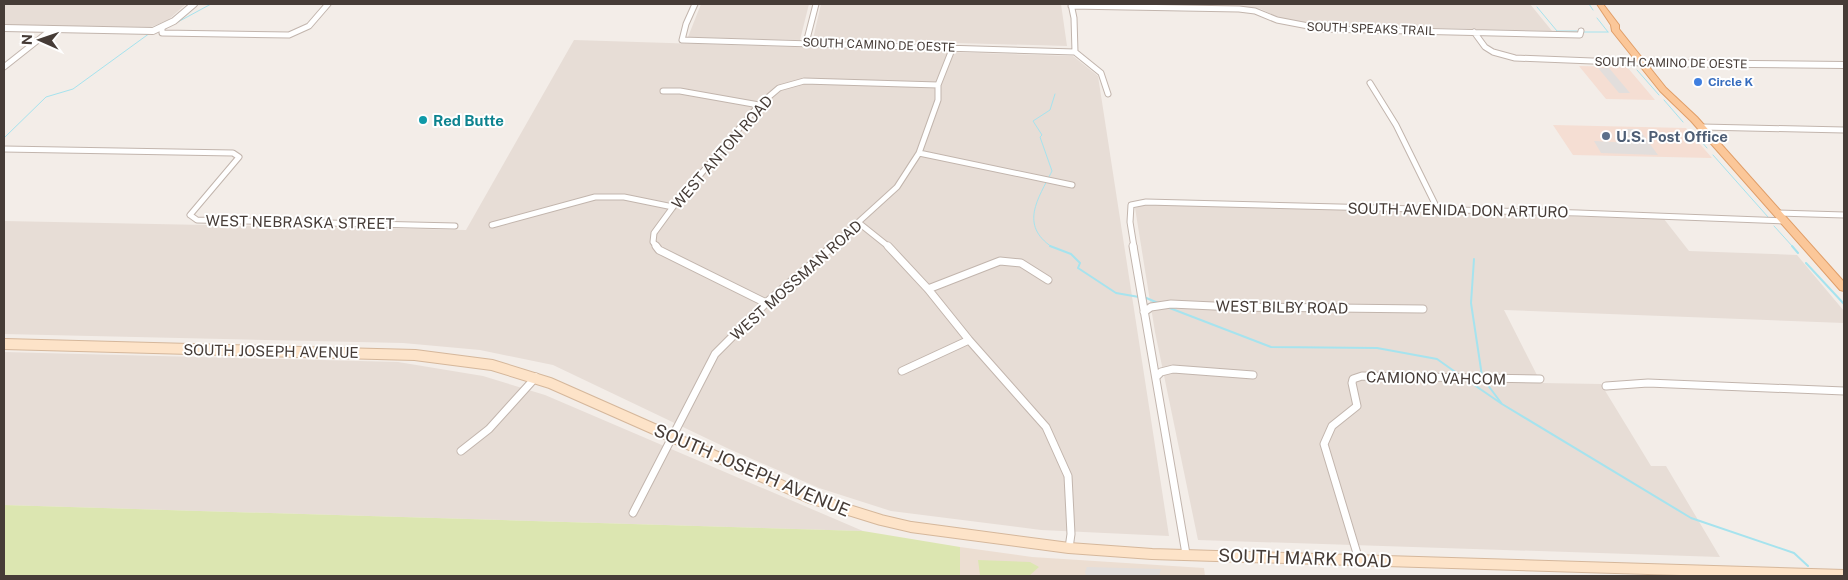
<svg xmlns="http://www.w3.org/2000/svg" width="1848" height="580" font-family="'Public Sans',sans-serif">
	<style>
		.residential { fill: #e7ddd6 }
		.commercial { fill: #f5ded3 }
		.education { fill: #ecded2 }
		.green { fill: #dce6b1 }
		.parking { fill: #e2dedc }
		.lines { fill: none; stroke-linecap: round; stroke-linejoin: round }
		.stream-far1 { stroke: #a6e3ee; stroke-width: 1 }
		.stream { stroke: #a6e3ee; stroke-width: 2 }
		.minor-far1-casing { stroke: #c2b5ad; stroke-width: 7 }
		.minor-casing { stroke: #c2b5ad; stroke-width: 9 }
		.tertiary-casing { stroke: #c2b5ad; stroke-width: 8 }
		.secondary-casing { stroke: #d5b79b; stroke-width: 12 }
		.primary-casing { stroke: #e09e68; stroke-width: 2 }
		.minor-far1 { stroke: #fff; stroke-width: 5 }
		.minor { stroke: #fff; stroke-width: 7 }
		.tertiary { stroke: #fff; stroke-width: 6 }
		.secondary { stroke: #fde3c8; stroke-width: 10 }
		.primary { fill: #fbc799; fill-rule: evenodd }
		.shop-dot { fill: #3f7fe0; stroke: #fff; stroke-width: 2 }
		.culture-dot { fill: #0f9aa8; stroke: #fff; stroke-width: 2 }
		.service-dot { fill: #5c6f8a; stroke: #fff; stroke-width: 2 }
		.labels { text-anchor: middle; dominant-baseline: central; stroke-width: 4; stroke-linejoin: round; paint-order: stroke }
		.far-street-label { font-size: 12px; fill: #463c37; stroke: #fff }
		.far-shop-label { font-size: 12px; font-weight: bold; fill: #366cbe; stroke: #fff; text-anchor: start }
		.culture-label { font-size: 15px; font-weight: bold; fill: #0d838f; stroke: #fff; text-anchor: start }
		.service-label { font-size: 15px; font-weight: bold; fill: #4e5e75; stroke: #fff; text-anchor: start }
		.street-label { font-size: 15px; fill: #463c37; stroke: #fff }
		.near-street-label { font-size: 18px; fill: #463c37; stroke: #fff }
	</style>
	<rect width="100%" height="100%" fill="#f3ede8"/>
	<path class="residential" d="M4 4H186L168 20 151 27 4 25Z
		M701 4H809L800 40 688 37Z
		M821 4H1061L1067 46 813 39Z
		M1136 4H1530L1552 31 1323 25 1302 23 1279 18 1261 9 1237 6Z
		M574 40 1073 56 1098 76 1169 536 1041 530 891 511 819 488 729 449 553 365 480 350 403 343 4 334V221L466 230Z
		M1146 204 1664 219 1689 251 1797 255 1844 311V323L1504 310 1541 383 1601 384 1651 466H1666L1720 557 1198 540 1155 332 1135 208Z
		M4 352 398 362 483 376 545 395 863 531 4 505Z"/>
	<path class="commercial" d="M1579 66 1627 67 1655 100 1606 99Z
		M1553 125 1686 128 1712 158 1573 155Z"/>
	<path class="education" d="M960 547 1032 557 1204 568 1205 576H960Z"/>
	<path class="green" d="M4 505 863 531 960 547V576H4Z
		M978 560 1030 562 1039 567 1029 576H968L980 575Z"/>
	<path class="parking" d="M1598 68H1609L1630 93H1619Z
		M1623 129H1639L1658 155 1601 153 1594 141 1633 143Z
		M1087 567 1161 569 1159 576H1086L1085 572Z"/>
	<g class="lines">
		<path class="stream-far1" d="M1589 4 1593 10
			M1537 7 1557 31H1577
			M1597 18 1608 32
			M176 23 211 4
			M1584 32H1608
			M1637 70 1659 95
			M1664 100 1683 122
			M1693 132 1707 148
			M4 138 46 97 73 89 150 33
			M1713 155 1768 217
			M1774 226 1793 247
			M1052 247C1019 225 1038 199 1052 171L1040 137 1042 135 1033 121 1050 110 1055 94"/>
		<path class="stream" d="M1050 246 1071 254 1080 263 1078 268 1116 293 1139 297
			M1792 246 1798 253
			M1474 259 1471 303 1482 376
			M1806 263 1844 304
			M1144 297 1158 303
			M1167 307 1271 347 1377 348 1437 359 1461 376
			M1467 380 1502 404
			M1484 380 1502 404 1691 518 1794 553 1808 566"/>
		<g class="minor-far1-casing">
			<path id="minor-far1" d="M695 4 686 24 682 40 1075 52
				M1071 4 1074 18 1075 52 1101 73 1108 94
				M1071 6 1239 9 1255 11 1277 20 1324 29 1580 35 1581 31
				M162 28V33L289 35 309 26 328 4
				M1474 32 1485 47 1493 52 1515 58 1642 63
				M806 43 816 4
				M4 67 52 29
				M1370 83 1396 125 1438 210
				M663 91H680L759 105
				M1702 127 1844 130
				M4 149 233 153 239 157 190 215 197 220 455 226
				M919 153 1072 185
				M1778 213 1844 215
				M859 223 889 247
				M492 225 595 197H624L673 207
				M657 247 653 242 654 233 673 207 759 105 779 88 804 81 938 85
				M831 247 897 187 919 153 938 100V85L953 47
				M1134 247 1130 222 1131 205 1146 202 1578 213 1785 221"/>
		</g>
		<g class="minor-casing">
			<path id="minor" d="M656 246 659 250 766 303
				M888 246 928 289 969 340 1046 427 1068 476 1071 534 1069 548
				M1133 246 1186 554
				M928 289 1000 261 1021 263 1048 280
				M1144 312 1151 307 1171 304 1235 307 1423 309
				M902 371 969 340
				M1156 377 1161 372 1173 369 1253 375
				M1606 386 1648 383 1844 391
				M461 451 489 429 536 377
				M633 513 715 354 766 303 833 246
				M1359 560 1324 444 1332 426 1357 406 1352 383 1353 379 1362 376 1540 379"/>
		</g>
		<g class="tertiary-casing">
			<path id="tertiary" d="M4 28 153 31 174 21 194 4
				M1642 63 1844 65"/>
		</g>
		<g class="secondary-casing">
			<path id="secondary" d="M4 344 415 355 492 365 550 383 810 498 881 520 911 527 1069 548 1152 554 1844 575"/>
		</g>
		<g class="primary-casing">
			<path id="primary" d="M1597 4H1603L1619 25V29L1666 88 1697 117 1844 282V291L1840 290 1691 121 1660 91 1612 31 1611 25Z"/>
		</g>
		<use href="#minor-far1" class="minor-far1"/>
		<use href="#minor" class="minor"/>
		<use href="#tertiary" class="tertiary"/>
		<use href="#secondary" class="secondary"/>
		<use href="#primary" class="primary"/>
	</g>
	<circle class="shop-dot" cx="1698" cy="82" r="5"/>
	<circle class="culture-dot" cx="423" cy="120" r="5"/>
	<circle class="service-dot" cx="1606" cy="136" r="5"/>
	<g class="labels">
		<g class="far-street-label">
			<text transform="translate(1371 29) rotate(2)">SOUTH SPEAKS TRAIL</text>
			<text transform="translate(879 45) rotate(2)">SOUTH CAMINO DE OESTE</text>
			<text transform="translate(1671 63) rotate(1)">SOUTH CAMINO DE OESTE</text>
		</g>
		<g class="far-shop-label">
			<text x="1708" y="82">Circle K</text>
		</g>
		<g class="culture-label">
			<text x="433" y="120">Red Butte</text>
		</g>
		<g class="service-label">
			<text x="1616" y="136">U.S. Post Office</text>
		</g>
		<g class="street-label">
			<text transform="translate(722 152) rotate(-49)">WEST ANTON ROAD</text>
			<text transform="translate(1458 210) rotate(1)">SOUTH AVENIDA DON ARTURO</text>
			<text transform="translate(300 222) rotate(1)">WEST NEBRASKA STREET</text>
			<text transform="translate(796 280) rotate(-42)">WEST MOSSMAN ROAD</text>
			<text transform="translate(1282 307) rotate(1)">WEST BILBY ROAD</text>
			<text transform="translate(271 351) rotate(1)">SOUTH JOSEPH AVENUE</text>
			<text transform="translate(1436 378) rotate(1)">CAMIONO VAHCOM</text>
		</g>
		<g class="near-street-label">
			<text transform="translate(752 470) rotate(23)">SOUTH JOSEPH AVENUE</text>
			<text transform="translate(1305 558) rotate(2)">SOUTH MARK ROAD</text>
		</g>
	</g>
	<rect width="1848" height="580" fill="none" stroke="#463c37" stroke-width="10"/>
	<g transform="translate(40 40) rotate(272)" stroke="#ffffff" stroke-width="4" paint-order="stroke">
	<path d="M0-4L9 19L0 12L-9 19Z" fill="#463c37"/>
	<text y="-8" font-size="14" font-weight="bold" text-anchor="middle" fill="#463c37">N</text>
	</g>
</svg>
